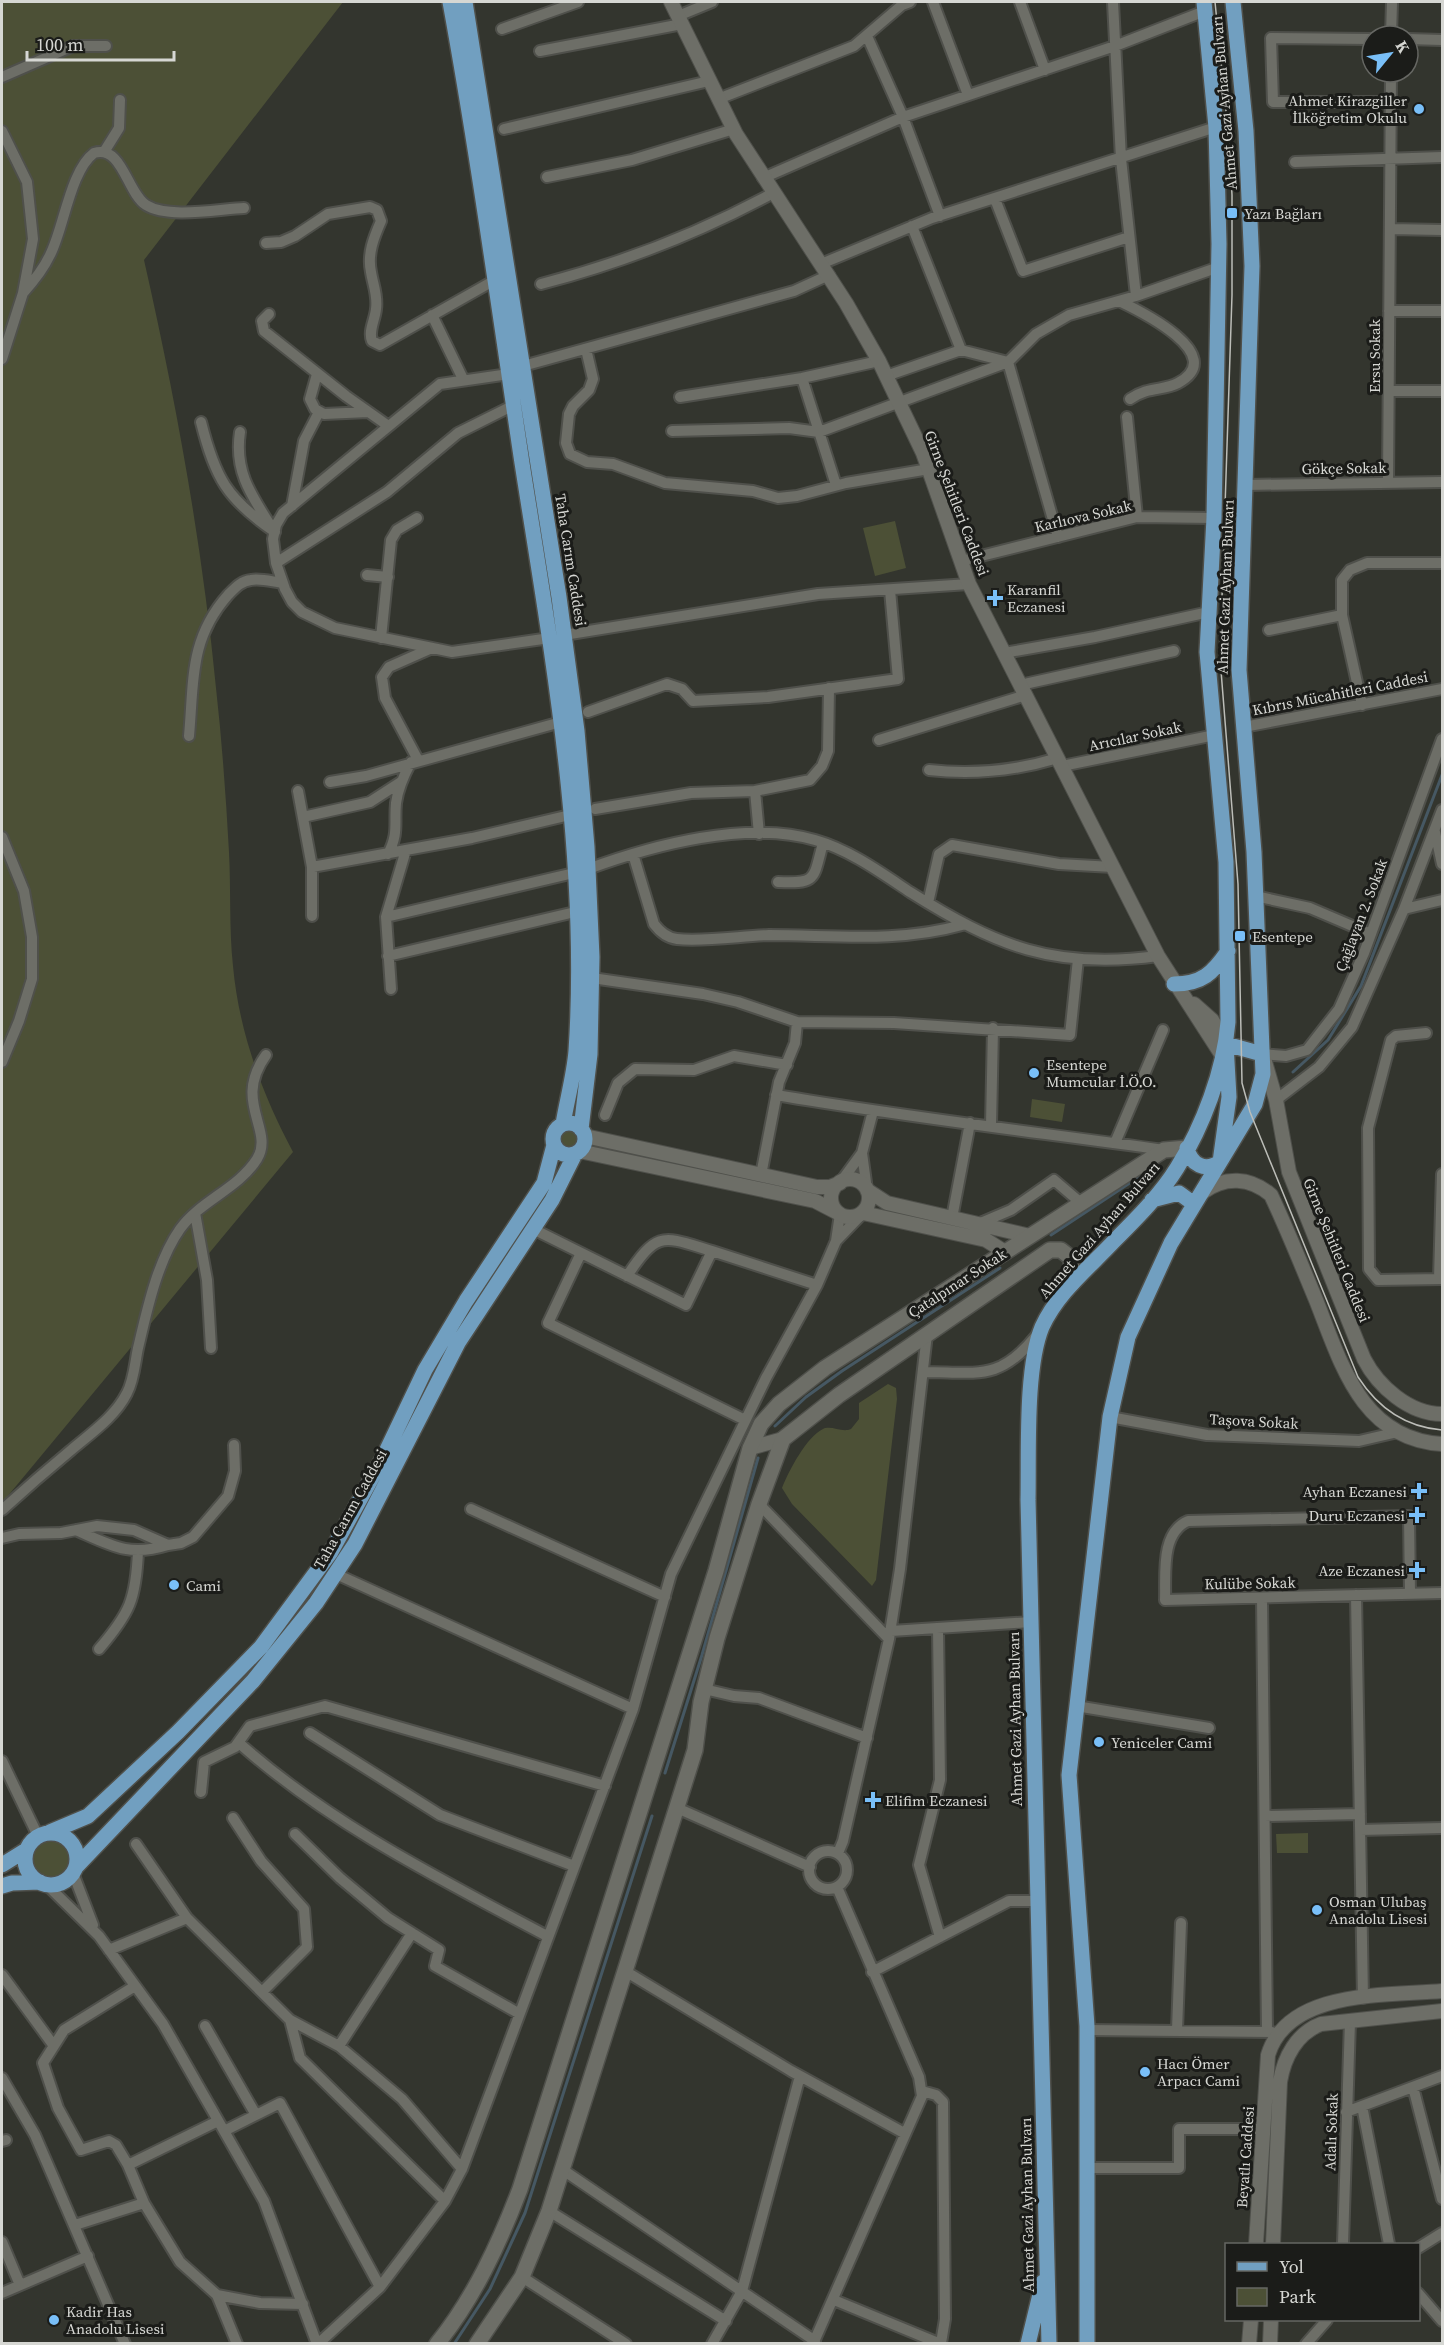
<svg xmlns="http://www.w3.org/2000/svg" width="1444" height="2345" font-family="'Source Serif 4',serif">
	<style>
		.green { fill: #4c5036 }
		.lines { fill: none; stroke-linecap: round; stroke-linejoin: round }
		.stream { stroke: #465863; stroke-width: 3 }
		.minor-casing { stroke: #4f504b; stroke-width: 14 }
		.tertiary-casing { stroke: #4f504b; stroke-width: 16 }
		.secondary-casing { stroke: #4f504b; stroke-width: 18 }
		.primary-casing { stroke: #4f504b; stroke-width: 18 }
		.minor { stroke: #6d6e67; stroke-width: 10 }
		.tertiary { stroke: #6d6e67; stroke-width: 14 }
		.secondary { stroke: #6d6e67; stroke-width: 15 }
		.primary { stroke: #719fc0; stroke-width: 15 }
		.tram { stroke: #bcbdb8; stroke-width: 1.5 }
		.poi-dot { fill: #79bff8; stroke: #1b1c19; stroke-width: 2 }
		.labels { text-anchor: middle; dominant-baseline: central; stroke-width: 6; stroke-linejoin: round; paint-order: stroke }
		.poi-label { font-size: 15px; fill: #d6d7d3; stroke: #1b1c19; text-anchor: start }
		.street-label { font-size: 15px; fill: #d6d7d3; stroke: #1b1c19 }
	</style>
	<rect width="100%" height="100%" fill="#33352e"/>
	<path class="green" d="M2 2H343L144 260C176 401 202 543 216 688 222 742 226 797 229 852 231 890 229 928 233 966 239 1032 262 1094 293 1152L2 1503Z
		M895 521 906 568 875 576 863 528Z
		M1032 1099 1065 1104 1062 1122 1030 1117Z
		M560 1139a9 9 0 1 1 18 0a9 9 0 1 1-18 0Z
		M888 1384 896 1388 897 1399 876 1580 872 1586 792 1504 782 1488C788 1472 807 1436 823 1429 831 1425 842 1433 851 1429L859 1419V1403Z
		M1308 1833V1853H1277L1276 1834Z
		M32 1859a19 19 0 1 1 38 0a19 19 0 1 1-38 0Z"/>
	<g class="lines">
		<path class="stream" d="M1293 1072 1328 1040 1361 986 1442 775
			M1051 1235 1154 1167
			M775 1426 806 1397 842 1371 1000 1268
			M665 1773 702 1655 758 1458
			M454 2344 490 2289 525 2213 652 1816"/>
		<g class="minor-casing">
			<path id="minor" d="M933 2 968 95
				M1020 2 1045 70
				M1113 2 1121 159 1136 296
				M678 16 712 2
				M502 29 578 2
				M867 36 903 117 940 216
				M1391 36 1392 2
				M1372 39 1271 38 1273 102H1391
				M1408 39 1442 40
				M540 51 682 24
				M2 77 73 46H106
				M718 99 854 46 902 5 910 2
				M504 129 709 81
				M2 131 27 182 33 239 23 293 2 359
				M104 152 119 128 120 100
				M1295 162 1442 157
				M547 177 632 160 734 129
				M763 178 903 117 1115 46 1205 11
				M995 199 1023 271 1129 237
				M912 226 961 350
				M1390 229 1442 230
				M266 243 281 242 295 236 328 214 370 207 377 210 381 221C374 237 367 254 371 272 373 285 378 295 376 309 375 320 368 331 372 341L380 345 495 280
				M821 264 932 218 1216 127
				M541 284C622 263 699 233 773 193
				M23 293C34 281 43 270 50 255 64 228 70 171 94 153 122 144 127 193 146 205 168 219 219 209 244 208
				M1119 301C1140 311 1230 355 1178 383 1163 391 1149 386 1130 399
				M1389 311H1442
				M269 314 262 321 264 331 346 396 387 425
				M432 315 463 379
				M586 349 593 379 589 390 573 406 569 414 566 443 570 454 587 462 613 464 665 483 753 491 778 498 797 496 846 483 929 469
				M523 366 794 291 829 275
				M317 374 310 399 315 409 324 414 368 412
				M509 374 440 384 283 513 276 525 273 539 276 563 285 589 292 602 302 612 335 628 452 652 550 638
				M886 376 961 350 1008 362 1058 537
				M802 378 836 485
				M1389 391H1442
				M680 397 802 378 879 361
				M1127 417 1137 517
				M201 422C215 478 227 499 275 532
				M672 431 789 428 819 432 1008 362 1036 334 1069 315 1136 296 1219 267
				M240 432C234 471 251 495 272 528
				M1388 483 1391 72
				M1246 485 1442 482
				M292 506 304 441 319 412
				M961 561 1137 517 1214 518
				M276 563 387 492 458 433 514 405
				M367 575 388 577
				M1269 630 1342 615
				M564 635 818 594 969 584
				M381 638 391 540 397 530 417 518
				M1004 653 1095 637 1209 612
				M1020 685 1174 651
				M1362 705 1342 615V580L1350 570 1367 563H1442
				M588 712 667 684 682 689 693 701 768 697 898 679 890 590
				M1244 727 1442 689
				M189 736C194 681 189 639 228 595 235 588 241 581 251 580 261 578 273 582 283 583
				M879 740 1026 695
				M418 760 385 698 382 677 389 667 432 648
				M1062 766 1215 735
				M929 770C973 775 1015 771 1058 758
				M330 782 366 776 561 722
				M298 791 312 867V916
				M595 809 691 793 755 791
				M303 817 370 802 401 782
				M1435 832 1442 864
				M759 834 755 791 810 780 822 766 828 751 829 688
				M2 837 24 891 32 937V979L19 1021 2 1062
				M388 854C399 833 394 824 396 803 398 788 404 775 411 762
				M633 854 654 924C660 932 667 938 677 939 703 942 741 936 769 935 834 935 898 943 962 925
				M312 867 472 838 570 815
				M588 869C653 845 747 820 815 840 850 850 880 872 910 892 996 946 1054 970 1158 956
				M778 882C818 884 813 879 823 843
				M1255 896 1310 908 1371 934
				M928 903 939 854 952 845 1059 864 1113 867
				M1404 909 1442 900
				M386 917 574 873
				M388 956 575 912
				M592 978 703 994 738 1002 797 1022 894 1023 1070 1035 1078 959
				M391 989 386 917 406 850
				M1426 1033 1396 1036 1391 1040 1368 1128 1369 1269 1378 1280 1442 1279
				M1262 1054 1286 1056 1307 1050 1339 1009 1364 953 1442 739
				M776 1095C905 1117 1035 1132 1164 1150
				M1276 1100 1319 1067 1352 1027 1404 909 1442 810
				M605 1115 618 1083 635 1069 694 1070 734 1056 787 1065
				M991 1125 993 1028
				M1115 1143 1163 1030
				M761 1175 779 1082 795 1043 797 1022
				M840 1183 862 1153
				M867 1190 862 1153 873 1111
				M195 1213 207 1280 211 1348
				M952 1218 970 1123
				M978 1224 1011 1210 1054 1180 1081 1203
				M533 1229 686 1305 712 1251 817 1285
				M836 1241 863 1213
				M581 1253 548 1323 745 1420
				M627 1276C658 1230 662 1236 712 1251
				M1439 1279 1442 1174
				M923 1372C978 1372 999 1382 1037 1335
				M1110 1417 1207 1435 1359 1441 1398 1432
				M759 1504 889 1639 843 1841 838 1853
				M471 1509 665 1597
				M2 1510C24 1490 47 1470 70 1451 91 1433 115 1417 127 1393 134 1380 135 1362 138 1348 147 1310 157 1262 180 1229 201 1200 238 1189 257 1159 275 1130 232 1102 266 1055
				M76 1530C112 1546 129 1557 168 1545
				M2 1538 19 1534 61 1533 97 1526 134 1530 168 1545 181 1543 193 1537 228 1496 235 1471 234 1445
				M336 1574 633 1709
				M1410 1594 1409 1516 1188 1521C1160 1533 1166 1575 1165 1600L1442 1593
				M1356 1595 1363 1998
				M1262 1598 1267 2030
				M938 1628 940 1780 919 1865 940 1937
				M891 1631 1031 1622
				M889 1639 900 1569 927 1334
				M99 1649C130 1613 136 1599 138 1551
				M704 1689 734 1696 759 1698 867 1738
				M1076 1706 1209 1728
				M310 1733 440 1815 574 1866
				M239 1743C330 1824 440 1879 547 1936
				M2 1761 38 1836
				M201 1792 204 1762 235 1747 250 1726 325 1706 605 1786
				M677 1808 810 1867
				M1265 1816 1360 1814
				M233 1818 261 1861 304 1909 307 1947 262 1992
				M1360 1830 1442 1828
				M295 1834 340 1878 388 1918 439 1950 435 1966 518 2013
				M136 1844 187 1918 290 2020 339 2046 402 2099 462 2169
				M809 1870a19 19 0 1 1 38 0a19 19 0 1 1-38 0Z
				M73 1873 93 1925
				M46 1884 99 1936 163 2024 264 2201 317 2344
				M109 1950 187 1918
				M625 1971 791 2071 904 2133
				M872 1972 1009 1901H1038
				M2 1975 54 2046
				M290 2020 300 2058 445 2201
				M205 2026 256 2115
				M1087 2030 1272 2032
				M1177 2030 1181 1923
				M339 2046 412 1933
				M2 2078 35 2135 125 2344
				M1413 2087 1442 2199
				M922 2091 936 2095 943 2102 945 2319 941 2343
				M1362 2106 1389 2244
				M1346 2112 1442 2076
				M224 2131 280 2103 380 2287
				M2 2141 6 2140
				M128 2165 116 2145 109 2141 81 2150 58 2108 43 2063 64 2030 135 1986
				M1087 2168H1179V2129H1263
				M563 2170 815 2341
				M144 2203 128 2165 218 2121
				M549 2211 726 2321
				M75 2225 144 2203 180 2262 217 2295 237 2344
				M2 2242 20 2285
				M1343 2244 1350 2021
				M1418 2248 1442 2233
				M522 2277 626 2344
				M2 2293 88 2256
				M1418 2293 1442 2321
				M217 2295 260 2303 303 2304
				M834 2300 941 2344
				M318 2344 380 2287 445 2201 462 2169 633 1709 671 1574 766 1378 817 1285 836 1241 840 1214
				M712 2344 742 2291 800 2076
				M813 2344 922 2096 919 2077 837 1887
				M1306 2344 1327 2320"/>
		</g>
		<g class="tertiary-casing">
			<path id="tertiary" d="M671 2 736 134 846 303 879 361 923 453 969 584 1158 956 1223 1057
				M1194 1004 1212 1020 1226 1044
				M1265 1062 1276 1100 1289 1172 1364 1359C1378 1386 1409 1414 1442 1414
				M585 1136 817 1187H830L840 1183
				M579 1151 815 1201 840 1214
				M831 1198a19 19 0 1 1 38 0a19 19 0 1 1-38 0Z
				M867 1190 887 1203 1030 1236
				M1203 1192C1225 1176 1250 1177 1271 1195 1287 1229 1301 1264 1316 1300 1341 1363 1361 1439 1442 1444
				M863 1213 986 1240 1005 1252
				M750 1448 783 1439
				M1256 2244 1268 2055C1288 1989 1387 1996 1442 1991
				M1273 2244 1280 2082C1284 2057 1297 2033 1321 2024L1442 2011
				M1249 2344 1251 2320
				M1270 2344 1271 2320"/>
		</g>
		<g class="secondary-casing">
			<path id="secondary" d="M437 2344C474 2298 499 2244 520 2189L716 1571 750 1448 761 1424 779 1404 825 1368 1164 1150 1187 1148
				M477 2344 522 2277 549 2211 695 1750 701 1702 717 1638 759 1504 783 1439 839 1395 1050 1250H1061L1071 1258 1072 1284"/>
		</g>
		<g class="primary-casing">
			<path id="primary" d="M450 2C478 155 499 309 522 463 552 654 589 857 576 1051 574 1075 567 1100 563 1124
				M465 2 559 597 577 731 587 847 592 957 590 1054 581 1129
				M1174 984C1202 984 1213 973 1228 951
				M553 1139a16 16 0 1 1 32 0a16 16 0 1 1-32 0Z
				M1187 1148C1191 1165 1205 1172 1220 1162L1229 1097 1226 1044 1262 1054
				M1152 1200 1179 1193 1194 1204
				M50 1832 88 1816 178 1732 261 1647 331 1552 384 1456 425 1370 466 1301 544 1183 554 1145
				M25 1859a26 26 0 1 1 52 0a26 26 0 1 1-52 0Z
				M2 1865 26 1850
				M76 1867 253 1681 316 1603 355 1544 458 1343 552 1200 575 1154
				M2 1886 12 1883 40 1882
				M1028 2344 1043 2282
				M1049 2344 1028 1500C1029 1454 1025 1368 1042 1327 1058 1292 1089 1268 1115 1240 1137 1218 1161 1194 1177 1168 1203 1126 1224 1071 1228 1022L1226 862 1207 652 1214 518 1219 244 1216 127 1204 2
				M1087 2344V2026L1069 1775 1110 1417 1128 1337 1171 1243 1255 1104 1263 1074 1254 852 1239 670 1252 266 1246 131 1233 2"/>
		</g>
		<use href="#minor" class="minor"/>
		<use href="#tertiary" class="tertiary"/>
		<use href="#secondary" class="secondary"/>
		<use href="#primary" class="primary"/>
		<path class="tram" d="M1215 2 1229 141 1232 195V295L1220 658 1238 884 1242 1083 1250 1112 1358 1377C1378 1408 1405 1427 1442 1430"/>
	</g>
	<g class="poi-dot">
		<circle cx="1419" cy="109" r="6"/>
		<rect x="1226" y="207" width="12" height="12" rx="3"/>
		<path d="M992 589h6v6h6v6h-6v6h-6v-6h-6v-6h6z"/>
		<rect x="1234" y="930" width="12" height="12" rx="3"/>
		<circle cx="1034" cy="1073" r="6"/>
		<path d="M1416 1482h6v6h6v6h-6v6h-6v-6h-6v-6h6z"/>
		<path d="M1414 1506h6v6h6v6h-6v6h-6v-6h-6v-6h6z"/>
		<path d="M1414 1561h6v6h6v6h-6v6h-6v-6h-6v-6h6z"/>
		<circle cx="174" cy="1585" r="6"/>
		<circle cx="1099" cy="1742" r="6"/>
		<path d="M870 1791h6v6h6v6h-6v6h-6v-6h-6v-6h6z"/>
		<circle cx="1317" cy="1910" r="6"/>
		<circle cx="1145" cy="2072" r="6"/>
		<circle cx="54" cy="2320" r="6"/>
	</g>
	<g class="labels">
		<g class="poi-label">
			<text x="1407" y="100" text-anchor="end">Ahmet Kirazgiller<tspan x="1407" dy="17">İlköğretim Okulu</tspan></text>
			<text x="1244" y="213">Yazı Bağları</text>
			<text x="1007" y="589">Karanfil<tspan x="1007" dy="17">Eczanesi</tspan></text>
			<text x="1252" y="936">Esentepe</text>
			<text x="1046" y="1064">Esentepe<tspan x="1046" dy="17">Mumcular İ.Ö.O.</tspan></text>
			<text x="1407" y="1491" text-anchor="end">Ayhan Eczanesi</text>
			<text x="1405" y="1515" text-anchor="end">Duru Eczanesi</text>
			<text x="1405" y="1570" text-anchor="end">Aze Eczanesi</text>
			<text x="186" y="1585">Cami</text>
			<text x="1111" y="1742">Yeniceler Cami</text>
			<text x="885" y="1800">Elifim Eczanesi</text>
			<text x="1329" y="1901">Osman Ulubaş<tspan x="1329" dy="17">Anadolu Lisesi</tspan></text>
			<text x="1157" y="2063">Hacı Ömer<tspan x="1157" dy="17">Arpacı Cami</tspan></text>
			<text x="66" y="2311">Kadir Has<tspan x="66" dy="17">Anadolu Lisesi</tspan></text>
		</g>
		<g class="street-label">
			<text transform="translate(1224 103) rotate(-95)">Ahmet Gazi Ayhan Bulvarı</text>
			<text transform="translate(1374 356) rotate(-90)">Ersu Sokak</text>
			<text transform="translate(1344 468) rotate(-1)">Gökçe Sokak</text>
			<text transform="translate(957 503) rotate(69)">Girne Şehitleri Caddesi</text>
			<text transform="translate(1083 516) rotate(-13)">Karlıova Sokak</text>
			<text transform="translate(571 560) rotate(81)">Taha Carım Caddesi</text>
			<text transform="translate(1225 587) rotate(-88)">Ahmet Gazi Ayhan Bulvarı</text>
			<text transform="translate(1340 693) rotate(-11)">Kıbrıs Mücahitleri Caddesi</text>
			<text transform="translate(1135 736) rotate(-12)">Arıcılar Sokak</text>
			<text transform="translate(1361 915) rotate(-69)">Çağlayan 2. Sokak</text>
			<text transform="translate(1099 1230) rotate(-49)">Ahmet Gazi Ayhan Bulvarı</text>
			<text transform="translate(1337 1250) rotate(68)">Girne Şehitleri Caddesi</text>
			<text transform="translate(957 1283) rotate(-33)">Çatalpınar Sokak</text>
			<text transform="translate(1254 1421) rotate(3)">Taşova Sokak</text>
			<text transform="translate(350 1509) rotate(-61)">Taha Carım Caddesi</text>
			<text transform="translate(1250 1583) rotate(-1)">Kulübe Sokak</text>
			<text transform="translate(1015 1719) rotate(-91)">Ahmet Gazi Ayhan Bulvarı</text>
			<text transform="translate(1331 2132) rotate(-88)">Adalı Sokak</text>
			<text transform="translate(1245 2157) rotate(-86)">Beyatlı Caddesi</text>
			<text transform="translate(1027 2205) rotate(-91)">Ahmet Gazi Ayhan Bulvarı</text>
		</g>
	</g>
	<rect width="1444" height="2345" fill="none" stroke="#d6d7d3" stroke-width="6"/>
	<rect x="1225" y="2243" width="195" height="78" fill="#1b1c19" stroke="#666763" stroke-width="1.5"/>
	<rect x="1237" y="2262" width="30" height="9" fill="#719fc0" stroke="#666763" stroke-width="1.5"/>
	<text x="1279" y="2273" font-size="18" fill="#d6d7d3">Yol</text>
	<rect x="1237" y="2288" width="30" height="18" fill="#4c5036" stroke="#666763" stroke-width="1.5"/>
	<text x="1279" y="2303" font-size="18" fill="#d6d7d3">Park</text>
	<g transform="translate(1390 54) rotate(60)"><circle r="28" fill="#1b1c19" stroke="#666763" stroke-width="1.5"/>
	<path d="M0-4.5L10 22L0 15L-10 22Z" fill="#79bff8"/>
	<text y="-9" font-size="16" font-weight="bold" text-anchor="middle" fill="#d6d7d3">K</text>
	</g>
	<path d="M27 51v9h147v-9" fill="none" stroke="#d6d7d3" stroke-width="3"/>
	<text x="36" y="51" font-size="18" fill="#d6d7d3" stroke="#1b1c19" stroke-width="4.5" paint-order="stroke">100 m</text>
</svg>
